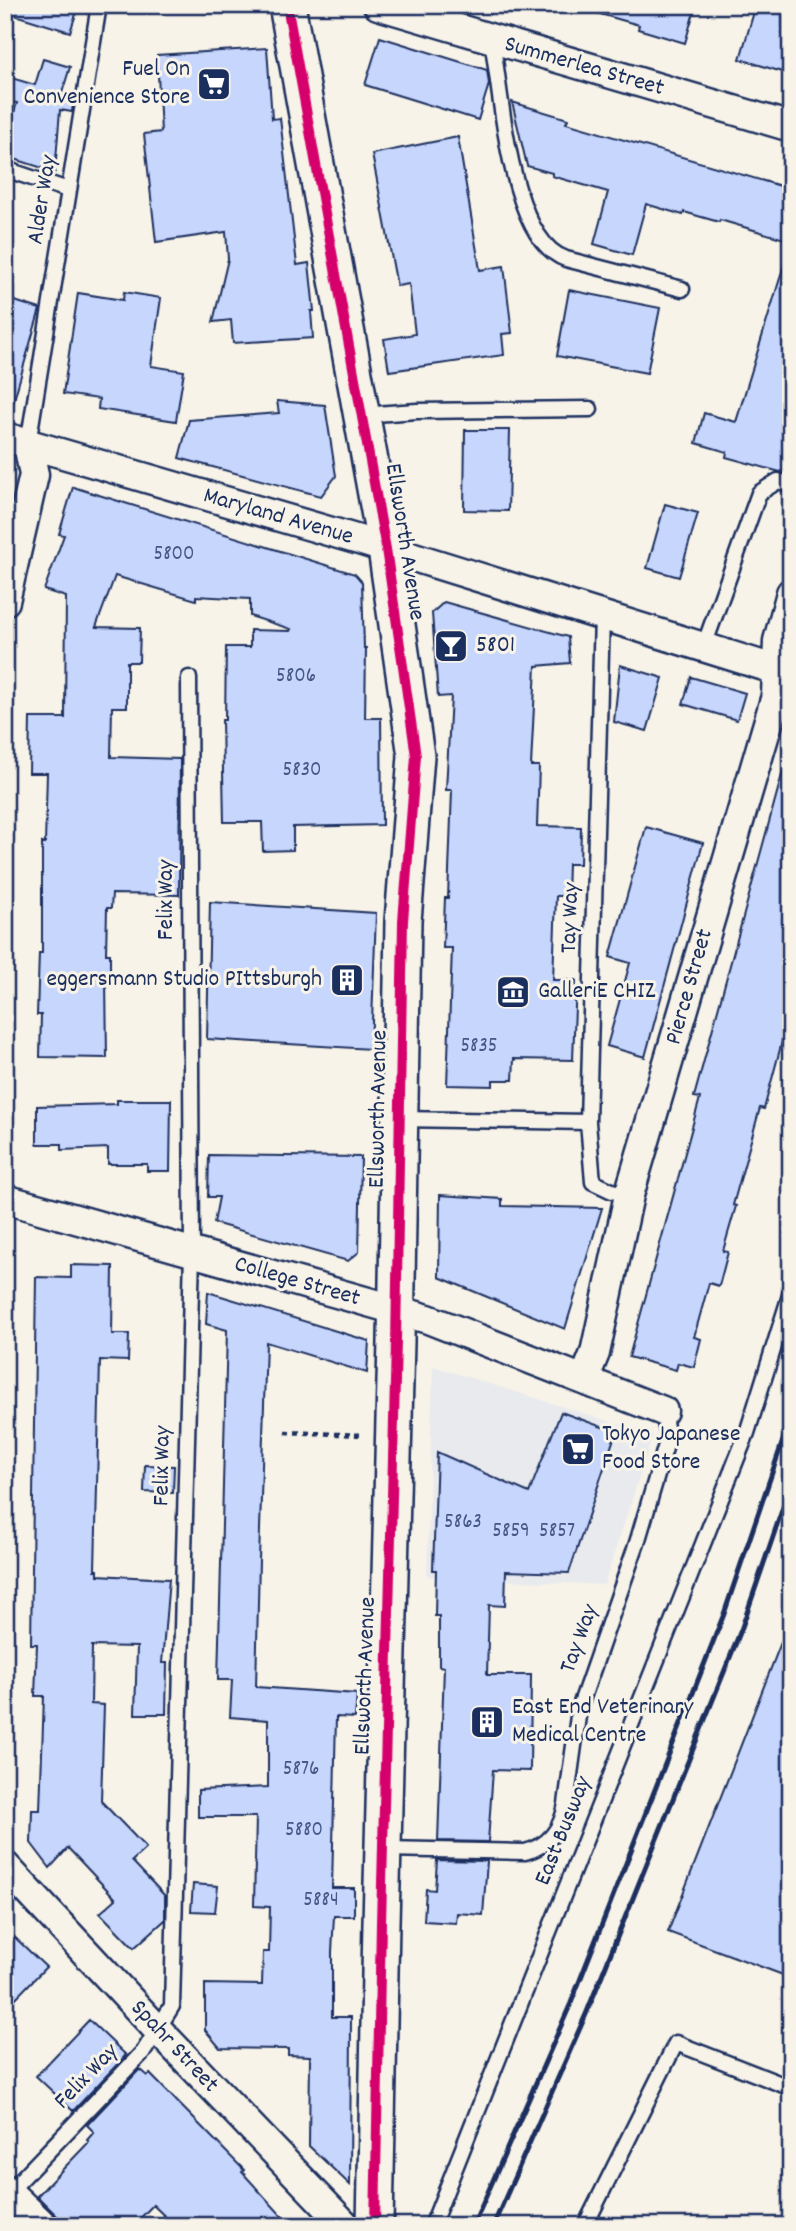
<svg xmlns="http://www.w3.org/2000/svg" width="796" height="2231" font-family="Dekko,sans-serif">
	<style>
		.built { fill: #e9eaee }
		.building { fill: #c7d6fd; stroke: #1b2f5e; stroke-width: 2 }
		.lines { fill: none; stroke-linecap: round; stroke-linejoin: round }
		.service-casing { stroke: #1b2f5e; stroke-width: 19 }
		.minor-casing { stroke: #1b2f5e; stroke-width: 33 }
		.tertiary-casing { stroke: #1b2f5e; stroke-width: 40 }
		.path { stroke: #1b2f5e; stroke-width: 4.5; stroke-dasharray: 5 5; stroke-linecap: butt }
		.service { stroke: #f7f3e8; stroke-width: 14 }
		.minor { stroke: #f7f3e8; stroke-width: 28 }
		.tertiary { stroke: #f7f3e8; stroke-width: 35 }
		.rail { stroke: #1b2f5e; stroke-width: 5 }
		.cycleway-casing { stroke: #f7f3e8; stroke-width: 15 }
		.cycleway { stroke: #d6006c; stroke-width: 10 }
		.labels { text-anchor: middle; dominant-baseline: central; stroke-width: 6; stroke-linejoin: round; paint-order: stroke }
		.number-label { font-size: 21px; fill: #465986 }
		.street-label { font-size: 24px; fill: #1b2f5e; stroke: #f7f3e8 }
		.poi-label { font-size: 24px; fill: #1b2f5e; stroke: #f7f3e8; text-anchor: start }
	</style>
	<rect width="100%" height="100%" fill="#f7f3e8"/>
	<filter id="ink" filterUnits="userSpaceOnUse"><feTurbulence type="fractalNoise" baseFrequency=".0143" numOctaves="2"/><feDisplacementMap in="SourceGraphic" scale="14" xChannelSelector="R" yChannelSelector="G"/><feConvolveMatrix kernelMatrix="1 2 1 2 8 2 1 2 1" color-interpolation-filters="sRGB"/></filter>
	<g filter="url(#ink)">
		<path class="built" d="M433 1366 653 1435 604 1585 427 1576Z"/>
		<path class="building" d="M5 5H79L70 32 5 12Z
			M594 5H696L685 43 638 29 639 25 593 12Z
			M756 5H791V41L782 72 740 59Z
			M380 37 487 70 489 84 478 120 365 85Z
			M267 48 272 119 280 118 297 265 309 263 314 311H311L313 338 233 343 231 320 213 322 228 259 226 232 156 242 144 134 161 132 157 55Z
			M43 59 70 67 62 93 74 97 72 112 60 110 55 172 5 156V140L17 103 5 101V76L35 85Z
			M512 102 568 119 566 123 791 189V241L720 220 719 222 684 212 683 215 646 204 632 255 594 244 608 192 552 176V173L527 166Z
			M458 137 480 270 504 266 512 333 502 334 504 355 389 371 384 339 415 334 409 284 397 286 372 154Z
			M784 265 791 266V451L784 473 726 457 727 452 696 443 704 413 736 422Z
			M569 290 660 308 647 373 557 356Z
			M124 292 161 298 151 366 184 371 176 421 98 409 99 399 63 394 78 293 123 300Z
			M5 298 40 309 11 410 5 409Z
			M277 401 325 405 336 476 321 496 179 458 189 420 279 413Z
			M465 430H510L508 511 464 510Z
			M73 487 355 574 362 582 364 648H366L365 718H381L382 825 293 827V850L263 851 262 822H224L222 720H225L226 647H250V630L290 631 291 629 250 616V599L196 596V600L115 576 96 627 140 628 139 662H127V707H112L111 757 180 759 179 895 112 894 111 908H107L106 954H110V979H106L107 1058 40 1057 41 1015H37L39 953H42V843L45 844 47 773H29L30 718H65L66 597 44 590 64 535 59 534Z
			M665 504 698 513 679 577 647 568Z
			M444 602 568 637 570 663 536 666 531 766H539L537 826 581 827 580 864H568L567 896H556L553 980H576L573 1060 514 1059 513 1080H493V1086L447 1085 452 948H443L445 898H448L452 790H446L451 696 438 697 432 613Z
			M620 665 663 678 647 731 614 722Z
			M691 677 745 693 737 720 683 704Z
			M783 771H791V1008L764 1109 760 1108 733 1205 736 1206 723 1251 728 1252 719 1286 709 1283 694 1337 701 1339 694 1367 678 1363 676 1370 629 1357 700 1098 694 1097Z
			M646 827 703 843 645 1057 607 1046 630 963 610 957Z
			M210 902 376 913 371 1049 207 1039Z
			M117 1100H171L170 1171H147V1164H108V1148L62 1150V1144H37V1106L117 1104Z
			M209 1155 361 1157 359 1252 348 1261 214 1223 219 1197H208Z
			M440 1195 502 1199V1206L602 1208 565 1329 439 1277Z
			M71 1265 113 1266 112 1334H129L128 1361 100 1360 95 1570H98V1575L169 1579 162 1663H167L166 1714H135L137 1647 92 1646 91 1704 104 1705 101 1801 146 1848 132 1861 165 1896V1920L134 1948 100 1913 116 1899 68 1848 50 1868 31 1843 32 1810H40L44 1696H35L37 1644H31L36 1277 71 1278Z
			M208 1292 369 1341 367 1373 266 1342 259 1560 256 1687 357 1694 355 1718 336 1717 332 1888H354V1916H334L332 1952V2017H351L350 2185 309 2146 310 2056 288 2055V2049L220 2048 205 2030V1984L262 1985 263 1952H269L270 1907 254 1906 256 1817H198V1790L268 1787V1720L230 1717 232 1680H218L227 1330 206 1324Z
			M561 1412 616 1432 569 1573 506 1571 505 1606 489 1605 487 1675H531L530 1771 493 1770 488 1842 438 1841 444 1667 439 1666V1616H435L436 1570H433L437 1452 529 1493Z
			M145 1465 174 1466 173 1493 144 1492Z
			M789 1622 791 1623V1978L668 1932Z
			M437 1860 487 1861 483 1915 457 1913 456 1923 424 1921 426 1889 435 1890Z
			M193 1884 218 1886 215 1912 191 1911Z
			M5 1928 46 1967 5 2009Z
			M89 2020 126 2055 73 2111 36 2076Z
			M140 2069 148 2076 150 2074 244 2170 242 2172 291 2226H175L153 2205 133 2226H67L37 2196 89 2142 87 2140 94 2132 87 2125Z"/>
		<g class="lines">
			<g class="service-casing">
				<path id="service" d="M492 41C502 94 509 240 566 259L682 289
					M5 169 68 190
					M361 415 417 411 590 409
					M28 444 99 5
					M602 616 588 1122 593 1182 612 1191 629 1195
					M704 646 759 493 778 481 791 485
					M400 1119 588 1122
					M384 1849 525 1852C549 1846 562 1828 566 1804L579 1709 637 1543 668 1438 663 1411
					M9 2192 144 2051 172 2006 192 1253 189 678
					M432 2226 747 1433 791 1292
					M585 2226 676 2043 791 2088"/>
			</g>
			<g class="minor-casing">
				<path id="minor" d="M378 5 791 127
					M5 437 359 540 777 670
					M5 601 34 475 28 444
					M5 1199 428 1319 663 1411
					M584 1380 595 1353 629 1195 776 696 778 641 791 593
					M5 1866 158 2030 346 2226
					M5 2189 44 2226"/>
			</g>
			<g class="tertiary-casing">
				<path id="tertiary" d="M287 5 386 549 416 756 403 921 396 1342 381 1923 375 2226"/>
			</g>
			<path class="path" d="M285 1432 364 1435"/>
			<use href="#service" class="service"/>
			<use href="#minor" class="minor"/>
			<use href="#tertiary" class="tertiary"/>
			<path class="rail" d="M473 2226 571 2003 724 1614 791 1417
				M493 2226 587 2012 741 1630 791 1484"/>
			<g class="cycleway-casing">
				<path id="cycleway" d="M287 5 386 549 416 756 403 921 396 1342 381 1923 375 2226"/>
			</g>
			<use href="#cycleway" class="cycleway"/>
		</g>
	</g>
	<defs>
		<g id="supermarket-square" transform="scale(1.75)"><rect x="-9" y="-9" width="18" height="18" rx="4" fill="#1b2f5e" stroke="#f7f3e8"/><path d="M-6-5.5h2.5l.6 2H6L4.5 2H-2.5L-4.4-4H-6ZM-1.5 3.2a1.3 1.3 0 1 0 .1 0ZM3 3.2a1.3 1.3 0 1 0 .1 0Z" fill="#fff"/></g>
		<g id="bar-square" transform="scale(1.75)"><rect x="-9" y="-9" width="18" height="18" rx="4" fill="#1b2f5e" stroke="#f7f3e8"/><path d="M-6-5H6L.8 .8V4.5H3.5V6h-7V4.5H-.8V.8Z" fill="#fff"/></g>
		<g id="building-square" transform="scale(1.75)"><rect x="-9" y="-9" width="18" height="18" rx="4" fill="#1b2f5e" stroke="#f7f3e8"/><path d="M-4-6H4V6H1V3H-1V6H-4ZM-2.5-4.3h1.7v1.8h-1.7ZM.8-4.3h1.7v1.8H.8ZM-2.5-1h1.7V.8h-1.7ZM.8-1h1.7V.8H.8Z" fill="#fff"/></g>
		<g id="museum-square" transform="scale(1.75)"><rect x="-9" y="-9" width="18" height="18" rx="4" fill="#1b2f5e" stroke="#f7f3e8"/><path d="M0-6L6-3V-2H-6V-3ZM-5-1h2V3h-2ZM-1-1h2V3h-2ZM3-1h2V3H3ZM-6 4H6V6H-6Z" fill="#fff"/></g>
	</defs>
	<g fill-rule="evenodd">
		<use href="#supermarket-square" x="214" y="84"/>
		<use href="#bar-square" x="451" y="646"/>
		<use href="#building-square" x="347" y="980"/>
		<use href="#museum-square" x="513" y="992"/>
		<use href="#supermarket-square" x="578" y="1449"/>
		<use href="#building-square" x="487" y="1722"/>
	</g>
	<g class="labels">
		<g class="number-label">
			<text x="174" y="555">5800</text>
			<text x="296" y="677">5806</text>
			<text x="302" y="771">5830</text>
			<text x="479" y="1047">5835</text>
			<text x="463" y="1523">5863</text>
			<text x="511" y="1532">5859</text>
			<text x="557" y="1532">5857</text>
			<text x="301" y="1770">5876</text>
			<text x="304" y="1831">5880</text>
			<text x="321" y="1901">5884</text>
		</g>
		<g class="street-label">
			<text transform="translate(584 67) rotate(16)">Summerlea Street</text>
			<text transform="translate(43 200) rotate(-81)">Alder Way</text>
			<text transform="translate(278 517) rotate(16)">Maryland Avenue</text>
			<text transform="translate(404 542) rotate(81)">Ellsworth Avenue</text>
			<text transform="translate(167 900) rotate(-90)">Felix Way</text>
			<text transform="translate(571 918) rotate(-88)">Tay Way</text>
			<text transform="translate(690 987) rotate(-74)">Pierce Street</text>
			<text transform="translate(379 1109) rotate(-89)">Ellsworth Avenue</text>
			<text transform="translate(297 1282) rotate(16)">College Street</text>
			<text transform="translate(163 1466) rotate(-89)">Felix Way</text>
			<text transform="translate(580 1639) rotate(-70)">Tay Way</text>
			<text transform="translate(366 1676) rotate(-88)">Ellsworth Avenue</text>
			<text transform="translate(564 1831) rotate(-68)">East Busway</text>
			<text transform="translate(174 2047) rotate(47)">Spahr Street</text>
			<text transform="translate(87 2077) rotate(-46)">Felix Way</text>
		</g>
		<g class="poi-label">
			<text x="190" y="70" text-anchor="end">Fuel On<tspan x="190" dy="28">Convenience Store</tspan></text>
			<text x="476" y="646">5801</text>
			<text x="322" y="980" text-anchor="end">eggersmann Studio PIttsburgh</text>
			<text x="538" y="992">GalleriE CHIZ</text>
			<text x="602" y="1435">Tokyo Japanese<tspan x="602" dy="28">Food Store</tspan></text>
			<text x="512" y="1708">East End Veterinary<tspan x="512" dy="28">Medical Centre</tspan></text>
		</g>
	</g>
	<rect width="796" height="2231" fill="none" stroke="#f7f3e8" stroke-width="28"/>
	<rect x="14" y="14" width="768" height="2203" fill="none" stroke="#1b2f5e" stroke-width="2.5" filter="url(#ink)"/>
</svg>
